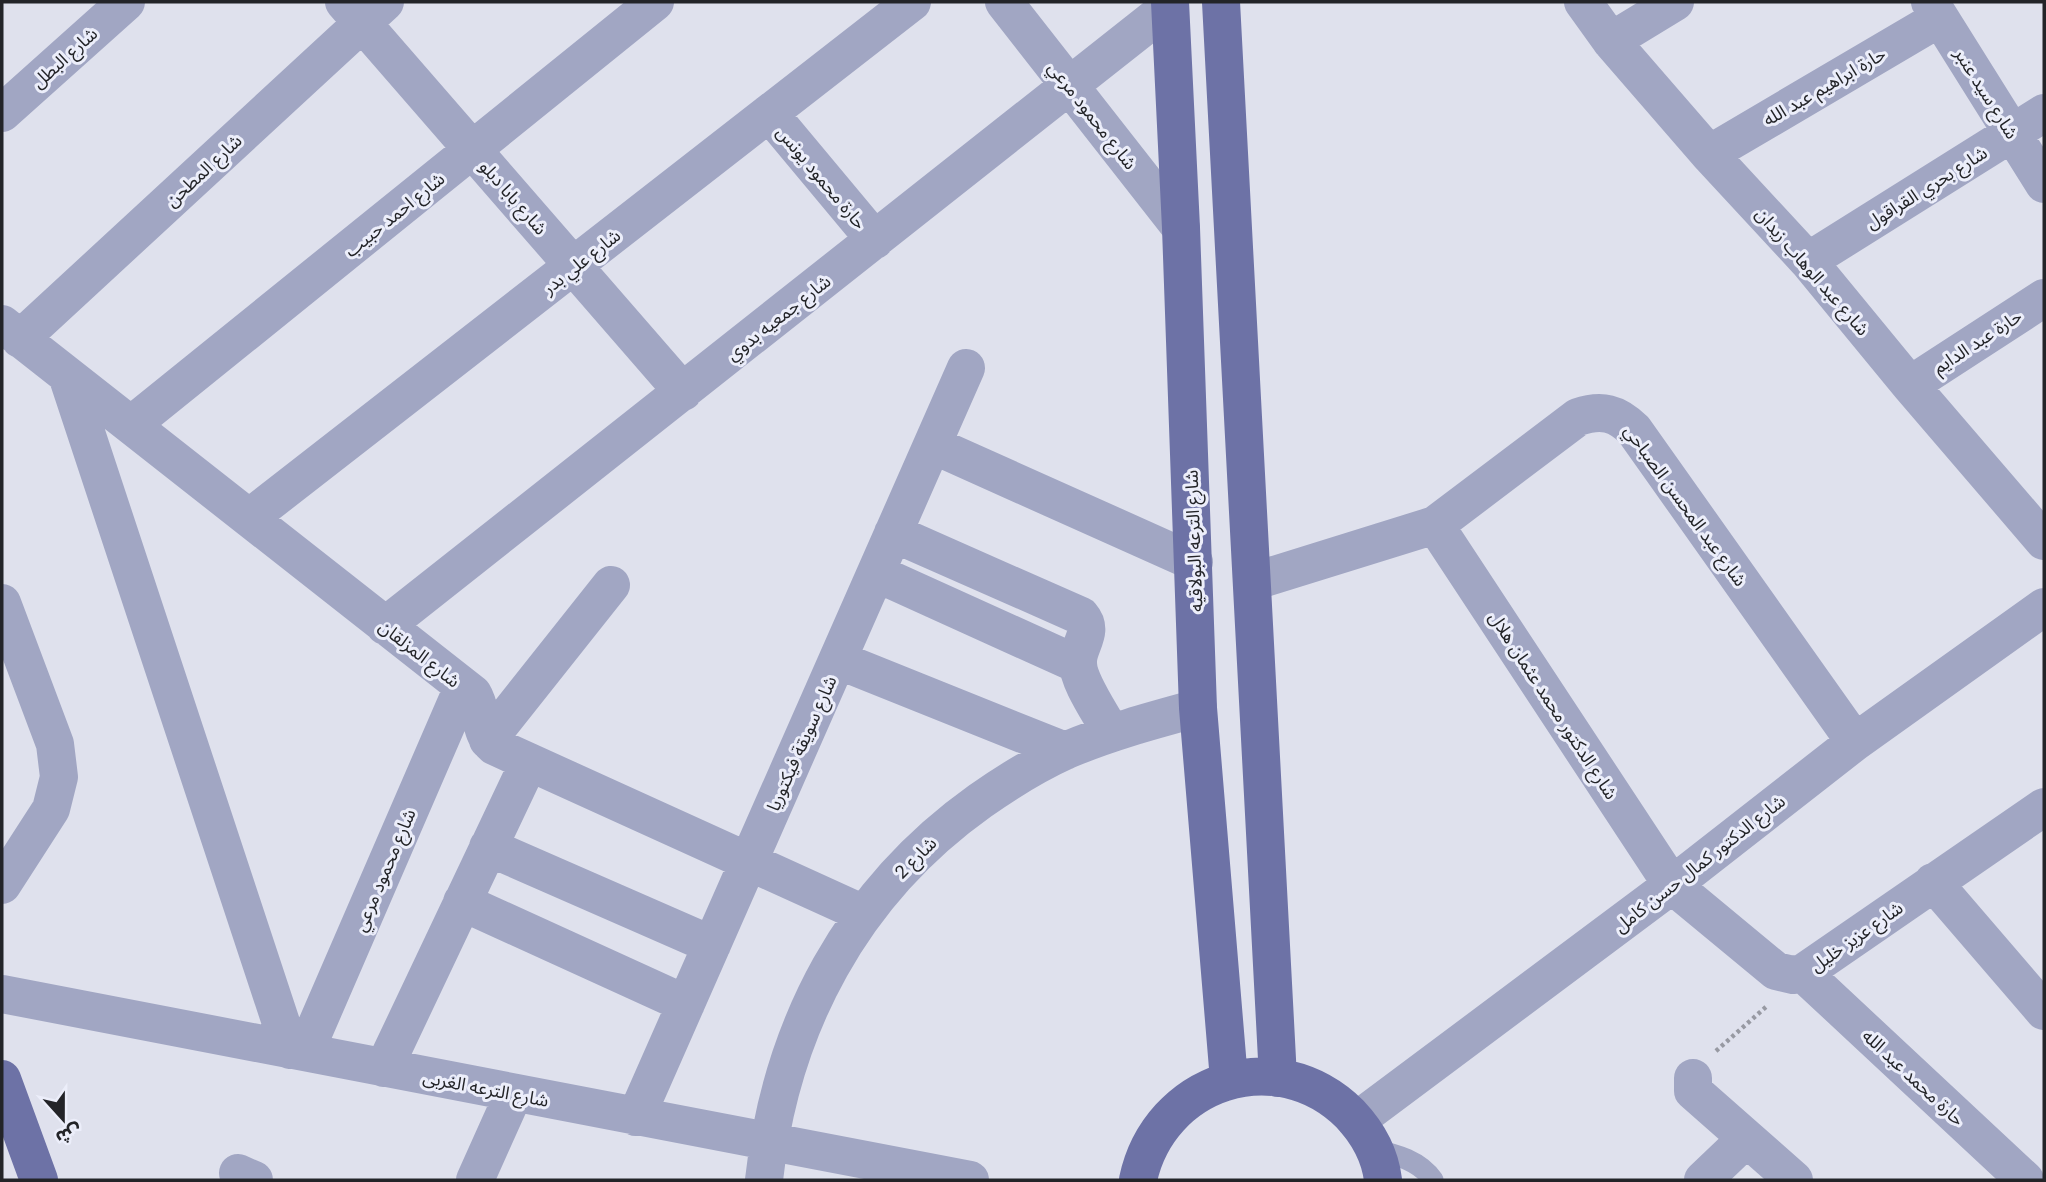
<svg xmlns="http://www.w3.org/2000/svg" width="2046" height="1182" font-family="Lato,'Noto Sans Arabic',sans-serif">
	<style>
		.lines { fill: none; stroke-linecap: round; stroke-linejoin: round }
		.path { stroke: #9799a2; stroke-width: 4.5; stroke-dasharray: 3.5 3.5; stroke-linecap: butt }
		.lane { stroke: #a1a6c3; stroke-width: 21 }
		.street { stroke: #a1a6c3; stroke-width: 38 }
		.primary { stroke: #6d72a6; stroke-width: 38 }
		.labels { text-anchor: middle; dominant-baseline: central; stroke-width: 6; stroke-linejoin: round; paint-order: stroke }
		.street-label { font-size: 18px; fill: #232428; stroke: #eceefa }
	</style>
	<rect width="100%" height="100%" fill="#dfe1ed"/>
	<g class="lines">
		<path class="path" d="M1716 1051 1767 1006"/>
		<path class="lane" d="M1375 1150C1396 1154 1420 1161 1433 1180"/>
		<path class="street" d="M344 2 683 392
			M1004 2 1181 228
			M1583 2 1611 41 1709 154 1808 261 1910 385 2044 541
			M1930 2 2044 184
			M1611 41 1675 2
			M2 113 126 2
			M769 113 875 240
			M1709 154 1940 18
			M1808 261 2044 113
			M2 324 473 694C483 710 479 733 494 746L864 914
			M20 339 385 2
			M67 375 290 1050
			M1910 385 2044 298
			M131 425 655 2
			M933 445 1194 562
			M249 518 912 2
			M1435 525 1672 885 1776 971 1793 975 1803 973 2044 807
			M893 533 1081 616C1095 632 1077 646 1078 663 1078 682 1102 715 1111 733
			M876 573 1077 664
			M1252 582 1435 525 1578 417C1602 409 1617 413 1634 430L1855 742
			M2 603 55 744 59 777 51 809 2 885
			M385 626 1170 6
			M838 660 1065 751
			M488 740 611 585
			M488 847 712 945
			M1933 882 2044 1011
			M462 902 686 1004
			M1803 973 2025 1180
			M2 994 970 1180
			M305 1052 463 687
			M384 1068 529 762
			M1693 1078V1091L1794 1180
			M636 1117 966 368
			M1356 1121 1672 885 1855 742 2044 607
			M238 1173 254 1180
			M475 1180 514 1093
			M764 1180C781 1026 852 892 980 801 1007 782 1036 764 1067 750 1109 732 1154 720 1198 708
			M1703 1180 1746 1139"/>
		<path class="primary" d="M1170 2 1181 228 1198 708 1229 1080
			M1221 2 1278 1078
			M2 1079 39 1180
			M1138 1180C1159 1081 1276 1041 1350 1114 1367 1132 1380 1155 1383 1180"/>
	</g>
	<g class="labels">
		<g class="street-label">
			<text transform="translate(64 57) rotate(-42)">شارع البطل</text>
			<text transform="translate(1824 86) rotate(-30)">حارة ابراهيم عبد الله</text>
			<text transform="translate(1987 93) rotate(58)">شارع سيد عنبر</text>
			<text transform="translate(1093 115) rotate(52)">شارع محمود مرعي</text>
			<text transform="translate(203 170) rotate(-43)">شارع المطحن</text>
			<text transform="translate(822 177) rotate(50)">حارة محمود يونس</text>
			<text transform="translate(1926 187) rotate(-32)">شارع بحري القراقول</text>
			<text transform="translate(514 197) rotate(49)">شارع بابا دبلو</text>
			<text transform="translate(394 214) rotate(-39)">شارع احمد حبيب</text>
			<text transform="translate(581 261) rotate(-38)">شارع علي بدر</text>
			<text transform="translate(1813 271) rotate(49)">شارع عبد الوهاب زيدان</text>
			<text transform="translate(778 317) rotate(-38)">شارع جمعيه بدوي</text>
			<text transform="translate(1977 341) rotate(-33)">حارة عبد الدايم</text>
			<text transform="translate(1686 505) rotate(54)">شارع عبد المحسن الصباحي</text>
			<text transform="translate(1193 541) rotate(-92)">شارع الترعه البولاقيه</text>
			<text transform="translate(420 653) rotate(38)">شارع المزلقان</text>
			<text transform="translate(1554 705) rotate(57)">شارع الدكتور محمد عثمان هلال</text>
			<text transform="translate(801 743) rotate(-66)">شارع سويقة فيكتوريا</text>
			<text transform="translate(915 857) rotate(-45)">شارع 2</text>
			<text transform="translate(1699 863) rotate(-38)">شارع الدكتور كمال حسن كامل</text>
			<text transform="translate(384 870) rotate(-67)">شارع محمود مرعي</text>
			<text transform="translate(1856 936) rotate(-35)">شارع عزيز خليل</text>
			<text transform="translate(1914 1077) rotate(43)">حارة محمد عبد الله</text>
			<text transform="translate(486 1088) rotate(11)">شارع الترعه الغربى</text>
		</g>
	</g>
	<rect width="2046" height="1182" fill="none" stroke="#232428" stroke-width="7"/>
	<g transform="translate(63 1119) rotate(159)" stroke="#eceefa" stroke-width="5" paint-order="stroke">
	<path d="M0-5L12 26L0 18L-12 26Z" fill="#232428"/>
	<text y="-10" font-size="19" font-weight="bold" text-anchor="middle" fill="#232428">ش</text>
	</g>
</svg>
